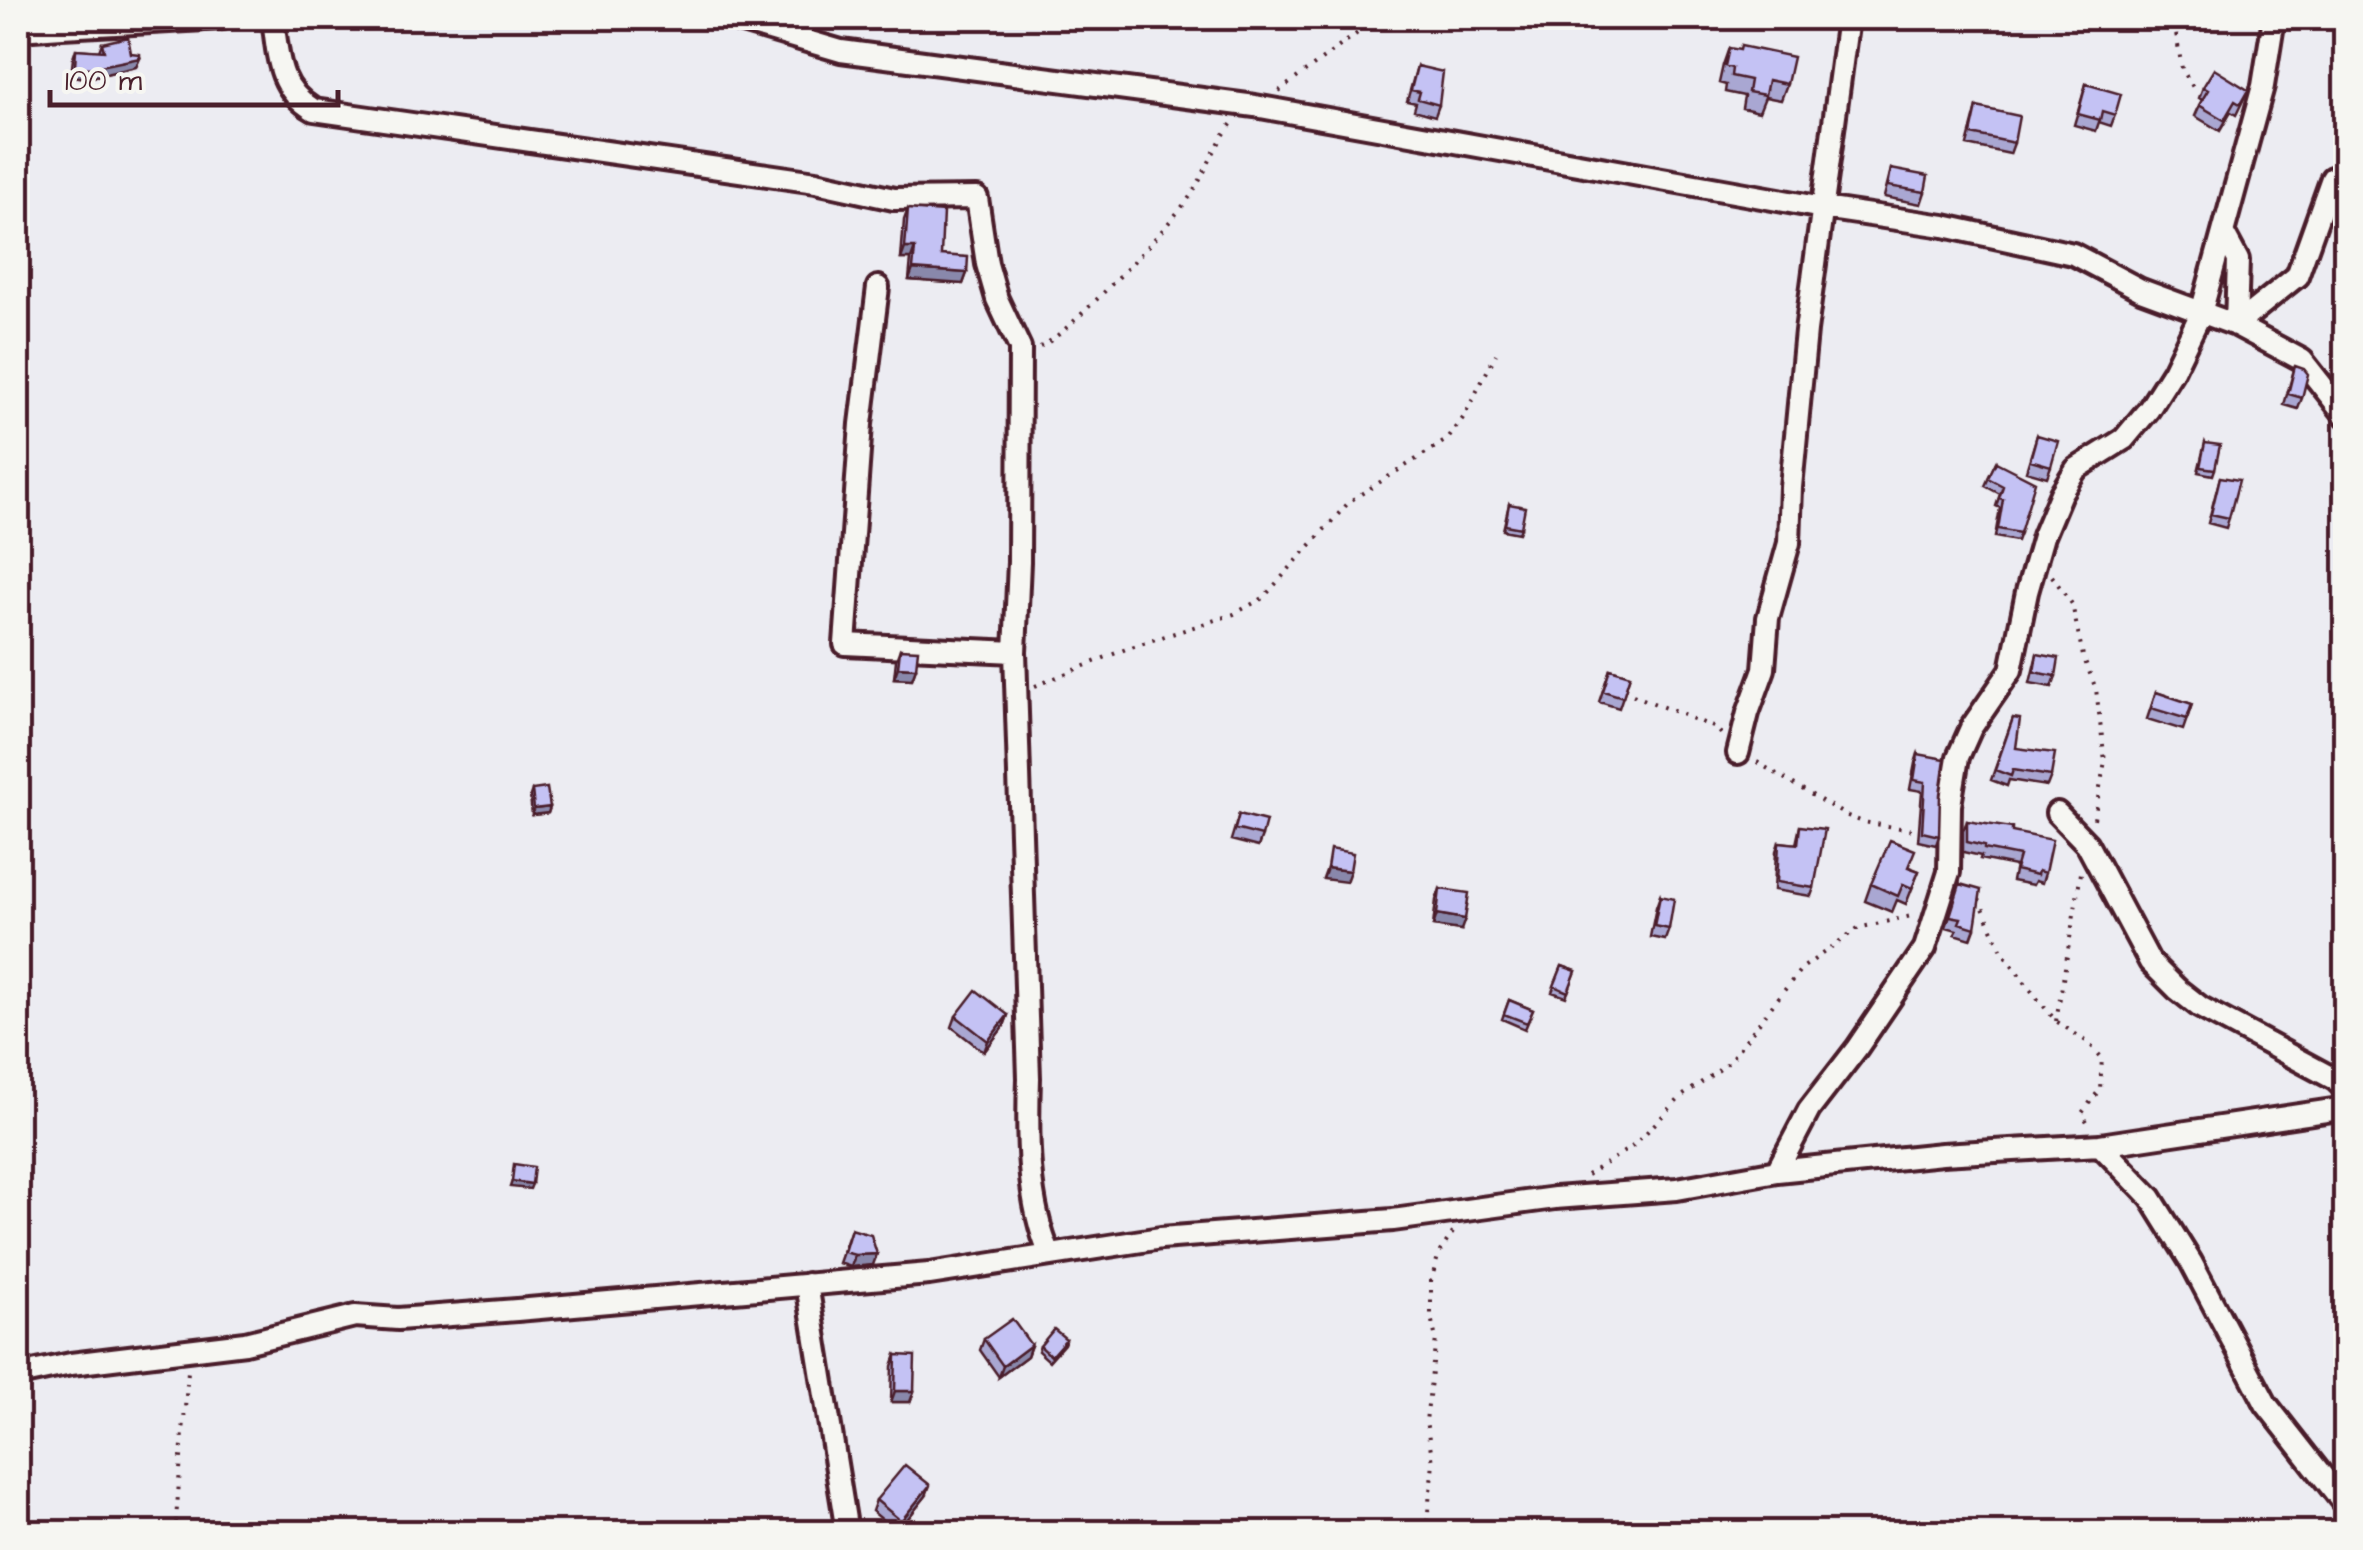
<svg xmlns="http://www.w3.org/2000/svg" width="2363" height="1550" font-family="'Architects Daughter',sans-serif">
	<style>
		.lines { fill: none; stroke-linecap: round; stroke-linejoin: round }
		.minor-casing { stroke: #4a1f2b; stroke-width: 28 }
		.path { stroke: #4a1f2b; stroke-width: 4; stroke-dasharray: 2.5 8; stroke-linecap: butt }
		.minor { stroke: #f6f6f2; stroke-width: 20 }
		.wall { fill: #a9a7d2; stroke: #4a1f2b; stroke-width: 2.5 }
		.shaded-wall { fill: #8988ab; stroke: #4a1f2b; stroke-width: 2.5 }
		.building { fill: #c4c2f4; stroke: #4a1f2b; stroke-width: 2.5 }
	</style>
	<rect width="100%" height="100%" fill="#ececf2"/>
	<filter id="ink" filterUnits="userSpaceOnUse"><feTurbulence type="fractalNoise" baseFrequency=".01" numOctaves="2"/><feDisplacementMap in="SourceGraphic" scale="20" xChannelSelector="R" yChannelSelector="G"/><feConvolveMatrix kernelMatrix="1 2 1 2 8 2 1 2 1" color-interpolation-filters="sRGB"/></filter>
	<g filter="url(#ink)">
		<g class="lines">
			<g class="minor-casing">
				<path id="minor" d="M273 18C278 56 278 89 314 110L816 182 894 199 977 198 987 264 997 299 1020 348 1019 562 1015 652 1029 1078C1027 1136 1027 1202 1050 1255
					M729 18 841 51 1255 106 1823 208 1944 226 2073 254 2141 290 2236 325 2297 276 2332 178
					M62 27 223 18
					M18 30 62 27 65 18
					M2224 234 2238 260 2236 325 2302 360 2346 416
					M878 287 861 424 845 644 1015 652
					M1738 753 1748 713 1764 669 1768 618 1789 543 1791 487 1806 331 1848 18
					M2057 813 2087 844 2150 962 2177 989 2200 1007 2336 1080 2346 1090
					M2100 1145 2151 1198 2191 1262 2266 1404 2346 1506
					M1777 1171 1809 1110 1857 1048 1925 948 1949 872 1950 805 1958 757 1971 728 2011 670 2027 592 2043 536 2061 493 2076 469 2124 439 2149 409 2173 371 2201 313 2263 86 2274 18
					M807 1284 847 1532
					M18 1375 71 1364 245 1343 355 1316 398 1319 517 1310 929 1274 1161 1238 1393 1220 1555 1198 1677 1189 1777 1171 1942 1154 2100 1145 2346 1108"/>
			</g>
			<path class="path" d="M2164 18 2176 33 2182 69 2196 92
				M1279 91 1378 18
				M1040 347C1068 335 1172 223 1191 195 1207 171 1215 143 1234 121
				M2052 576 2072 604 2083 656 2096 689 2105 761 2093 824
				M1035 686 1131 647 1234 614 1263 598 1350 501 1448 439 1463 418 1496 354
				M1633 695 1716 728 1723 736
				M1757 762 1845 815 1863 822 1919 831
				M1979 899 2003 953 2036 997 2056 1021 2089 1043 2102 1058 2100 1089 2082 1113 2089 1125
				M2056 1021 2081 873
				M1587 1175 1633 1146 1682 1096 1726 1065 1801 969 1858 928 1916 915
				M175 1532 188 1371
				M1426 1532 1433 1462 1426 1421 1436 1339 1431 1317V1281L1439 1253 1454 1231"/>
			<use href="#minor" class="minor"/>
		</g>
		<path class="wall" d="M102 43 140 58 136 67 88 78 71 76 73 58 76 49 99 51Z
			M1729 48 1787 84 1781 100 1765 97 1759 112 1742 108 1744 96 1725 92 1726 85 1719 83 1723 65Z
			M1417 66 1439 105 1435 116 1414 110 1416 103 1407 101Z
			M2086 84 2115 115 2111 126 2099 122 2096 131 2074 125Z
			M2203 87 2248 90 2236 115 2231 112 2220 131 2195 116 2202 100 2199 98Z
			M1977 107 2014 143 2010 154 1967 145Z
			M1891 169 1925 192 1921 204 1884 197Z
			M908 209 941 255 967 273 963 284 909 280 911 259H901L904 220Z
			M2295 366 2302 398 2298 409 2284 405Z
			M2037 435 2051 466 2047 477 2026 471Z
			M2205 443 2215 469 2213 475 2198 472Z
			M1996 462 2020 533 2017 541 1995 537 2000 508 1996 506 2000 494 1985 486Z
			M2220 477 2229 518 2226 528 2208 523Z
			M1509 504 1521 528 1519 533 1503 530Z
			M900 649 916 668 912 679 894 678 896 660Z
			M2037 654 2056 676 2052 687 2030 683Z
			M1610 669 1630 675 1619 708 1599 702Z
			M2156 692 2192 704 2183 730 2147 719Z
			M2013 718 2016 748 2051 776 2047 786 2009 780 2007 786 1991 780Z
			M1918 754 1939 836 1936 845 1918 841 1922 791 1910 789 1915 763Z
			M532 790 550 807 548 813 532 815 530 796Z
			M1239 814 1262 836 1258 847 1231 840Z
			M1967 821 2012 832 2045 873 2042 883 2035 881 2033 885 2012 881 2015 866 1980 859 1981 856 1963 852V831Z
			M1800 826 1814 888 1811 896 1774 890 1776 851 1779 842 1796 844Z
			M1909 867 1919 871 1906 904 1897 900 1892 912 1865 901 1871 884Z
			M1960 884 1975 928 1971 939 1955 934 1957 930 1946 927Z
			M1440 889 1461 930 1433 926 1436 900Z
			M1660 896 1669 929 1665 940 1650 937 1656 907Z
			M1562 966 1576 971 1566 997 1552 992Z
			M1509 1000 1533 1010 1525 1029 1502 1019Z
			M1008 1015 1004 1026 984 1052 952 1027 956 1016Z
			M851 1229 873 1265 851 1267 839 1263Z
			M984 1339 1031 1345 1027 1356 999 1377 980 1350Z
			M1066 1339 1064 1344 1049 1361 1038 1351 1040 1346Z
			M896 1355 914 1391 910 1402H891L892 1366Z
			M926 1496 897 1532 872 1511 876 1500Z"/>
		<path class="shaded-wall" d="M140 58 136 67 88 78 71 76 75 67Z
			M905 248H915L911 259H901Z
			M913 269 967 273 963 284 909 280Z
			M898 667 916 668 912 679 894 678Z
			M550 807 548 813 532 815 534 809Z
			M1327 868 1350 871 1346 882 1323 879Z
			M1437 914 1465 919 1461 930 1433 926Z
			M1008 1015 1004 1026 984 1052 988 1041Z
			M512 1181 532 1184 530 1189 510 1187Z
			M877 1254 873 1265 851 1267 855 1255Z
			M1031 1345 1027 1356 999 1377 1003 1366Z
			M895 1391H914L910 1402H891Z
			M930 1485 926 1496 897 1532 901 1521Z"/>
		<path class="building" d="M128 37 131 53 140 54V58L91 68 75 67 76 49 104 51 102 43Z
			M1741 46 1793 57 1787 84 1768 80 1765 95 1748 92 1750 80 1731 76 1732 68 1725 66 1729 48 1740 50Z
			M1417 66 1443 72 1439 105 1418 99 1420 92 1411 90Z
			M2214 69 2248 90 2240 104 2235 101 2224 120 2199 105 2208 90 2203 87Z
			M2086 84 2121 94 2115 115 2102 111 2100 120 2078 114Z
			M1977 107 2019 116 2014 143 1971 134Z
			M1891 169 1928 176 1925 192 1888 186Z
			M908 209 943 212 941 255 968 257 967 273 913 269 915 248H905Z
			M2295 366 2304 369 2308 374 2302 398 2288 394Z
			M2037 435 2058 441 2051 466 2030 460Z
			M2205 443 2220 445 2215 469 2200 467Z
			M1996 462 2035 482 2020 533 1998 529 2003 499 1999 498 2003 486 1988 478Z
			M2220 477 2239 480 2229 518 2211 514Z
			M1509 504 1525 507 1521 528 1505 525Z
			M900 649 918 650 916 668 898 667Z
			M2037 654 2059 658 2056 676 2034 672Z
			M1610 669 1630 675 1623 697 1603 691Z
			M2156 692 2192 704 2187 719 2151 708Z
			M2013 718 2020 719 2016 748 2055 753 2051 776 2013 770 2011 776 1995 770Z
			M1918 754 1945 759 1940 794 1939 836 1922 832 1925 782 1914 780Z
			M547 788 550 807 534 809 532 790Z
			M1239 814 1266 821 1262 836 1235 829Z
			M1967 821 2012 828V832L2052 840 2045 873 2038 871 2037 875 2015 870 2019 856 1984 849V846L1967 842Z
			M1800 826 1825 829 1814 888 1777 882 1779 842 1798 844Z
			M1890 840 1915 850 1908 867 1919 871 1912 888 1903 884 1898 896 1871 884Z
			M1330 849 1353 853 1350 871 1327 868Z
			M1960 884 1981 890 1975 928 1959 923 1961 918 1950 916Z
			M1440 889 1469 893 1465 919 1437 914Z
			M1660 896 1674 899 1669 929 1654 926Z
			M1562 966 1576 971 1568 992 1554 986Z
			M976 990 1008 1015 988 1041 956 1016Z
			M1509 1000 1533 1010 1527 1023 1504 1014Z
			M514 1164 534 1167 532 1184 512 1181Z
			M851 1229 871 1235 877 1254 855 1255 844 1252Z
			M1012 1319 1031 1345 1003 1366 984 1339Z
			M1054 1329 1066 1339 1051 1356 1040 1346Z
			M896 1355 915 1356 914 1391H895Z
			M905 1465 930 1485 901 1521 876 1500Z"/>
	</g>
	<rect width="2363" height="1550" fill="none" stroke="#f6f6f2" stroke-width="60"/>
	<rect x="30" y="30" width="2303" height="1490" fill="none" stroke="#4a1f2b" stroke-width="4" filter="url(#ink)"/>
	<path d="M50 90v15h288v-15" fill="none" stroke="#4a1f2b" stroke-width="5"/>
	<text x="65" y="90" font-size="30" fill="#4a1f2b" stroke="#f6f6f2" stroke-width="8" paint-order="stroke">100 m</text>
</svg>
